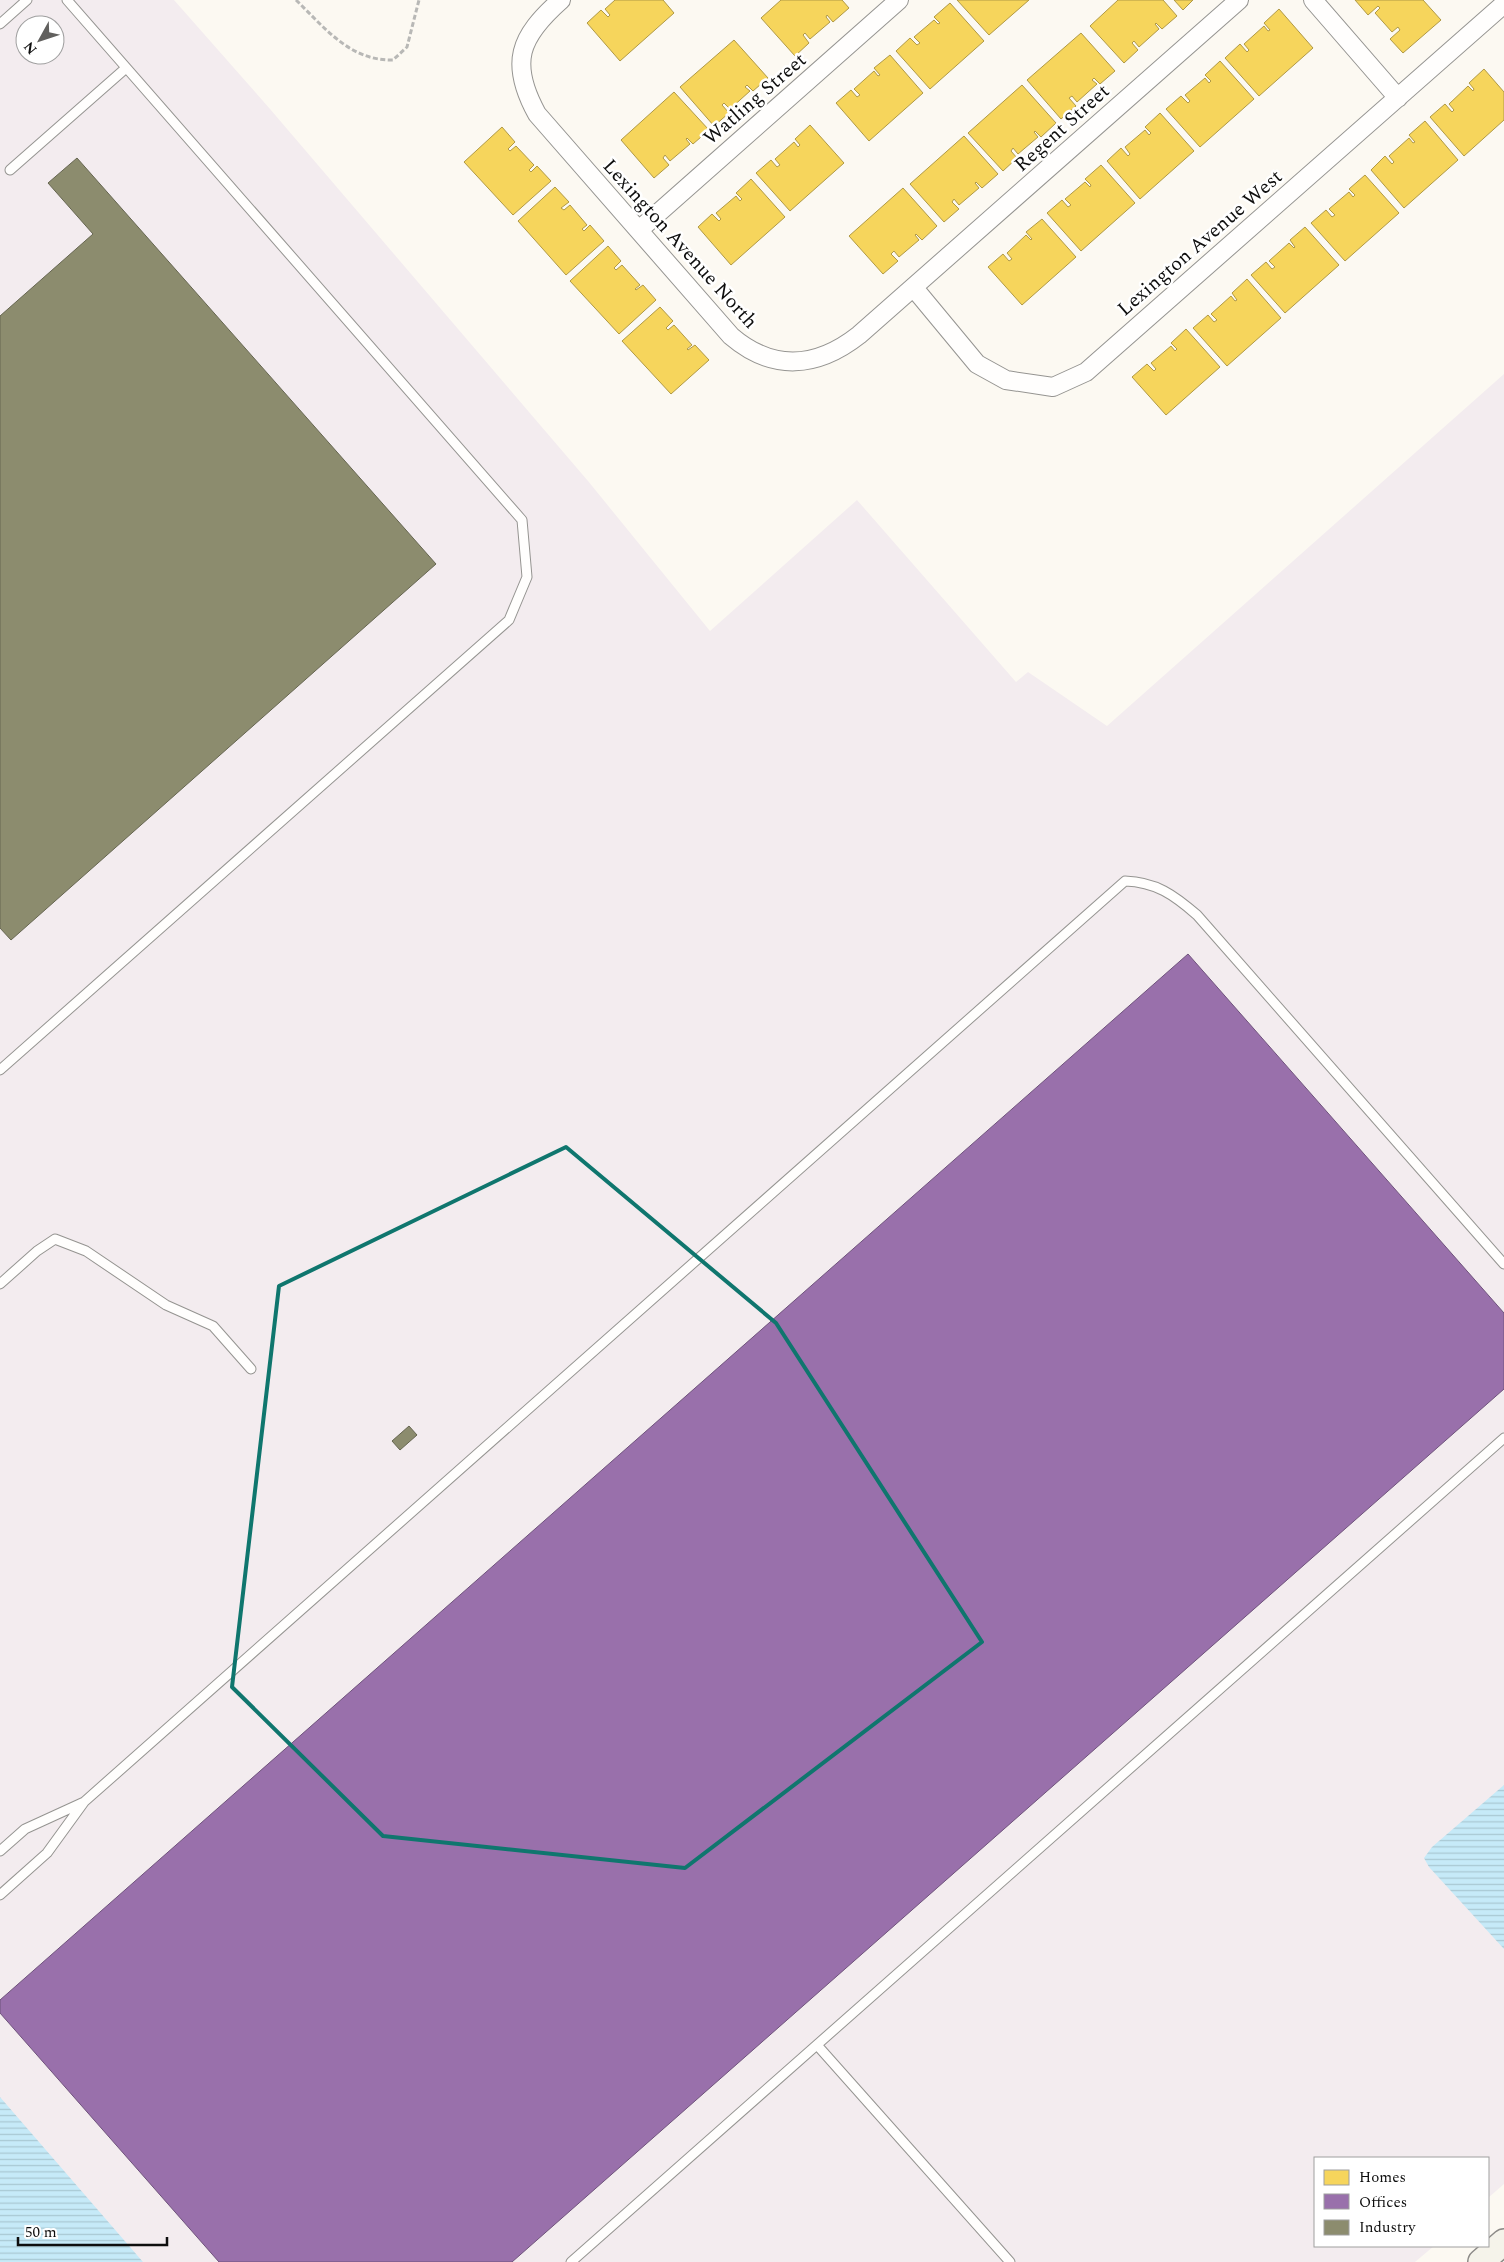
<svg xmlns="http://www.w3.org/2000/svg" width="1504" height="2262" font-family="Spectral,serif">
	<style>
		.industrial { fill: #f3ecef; fill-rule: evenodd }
		.water { fill: url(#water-rules) }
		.homes { fill: #f6d55c; stroke: #b09945 }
		.offices { fill: #9970ab; stroke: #6f537c }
		.industry { fill: #8c8c6e; stroke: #666651 }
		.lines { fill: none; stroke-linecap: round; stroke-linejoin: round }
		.lane-casing { stroke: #959491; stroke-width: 11 }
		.street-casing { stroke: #959491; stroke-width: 20 }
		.secondary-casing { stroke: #8c8a87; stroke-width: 28 }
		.path { stroke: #b8b8b6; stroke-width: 3; stroke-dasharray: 5 2.5; stroke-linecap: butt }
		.lane { stroke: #fffefd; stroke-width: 9 }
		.street { stroke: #fffefd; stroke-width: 18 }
		.secondary { stroke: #f5f3ea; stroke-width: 25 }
		.marked { fill: none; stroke: #0f766e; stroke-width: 4; stroke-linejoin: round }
		.labels { text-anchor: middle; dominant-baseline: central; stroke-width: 5; stroke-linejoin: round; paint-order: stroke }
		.street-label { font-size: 20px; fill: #0e0e0e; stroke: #fff }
	</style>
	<defs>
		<pattern id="water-rules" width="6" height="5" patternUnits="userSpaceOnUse" patternTransform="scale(1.25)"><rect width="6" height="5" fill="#c6eaf8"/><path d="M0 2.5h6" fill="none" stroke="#a9c8d3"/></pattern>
	</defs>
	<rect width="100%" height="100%" fill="#fcf9f2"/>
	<path class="industrial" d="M0 0H174L270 109 588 481 710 631 857 500 1016 682 1028 672 1107 726 1504 374V2184L1488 2198V2158H1315V2246H1434L1415 2262H0ZM25 25H55V55H25Z"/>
	<path class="water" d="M1504 1785V1949L1429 1867 1424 1858 1432 1847Z
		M0 2097 143 2262H0Z"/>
	<path class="homes" d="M615 0H663L674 13 620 61 587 23 601 10 608 17 610 15 605 9Z
		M781 0H842L849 8 833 22 827 15 826 17 830 22 810 39 805 33 803 35 809 43 795 56 761 18Z
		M957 0H1029L989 35Z
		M1118 0H1163L1177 16 1162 29 1156 23 1155 24 1159 29 1139 47 1134 41 1132 43 1138 50 1124 63 1090 26Z
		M1174 0H1193L1183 10Z
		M1355 0H1423L1441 20 1403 53 1390 39 1400 30 1398 27 1392 32 1375 13 1380 8 1378 6 1368 15Z
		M950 3 984 41 930 89 896 51 910 38 917 45 920 43 914 37 934 20 938 24 940 23 934 17Z
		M1279 9 1313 48 1259 96 1225 58 1240 44 1247 52 1249 50 1244 44 1264 26 1268 31 1270 30 1264 23Z
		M1081 33 1115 71 1100 84 1094 78 1092 80 1097 84 1077 102 1072 96 1069 98 1076 106 1061 119 1027 80Z
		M734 40 768 78 753 91 747 85 745 87 750 91 730 109 724 103 722 105 729 113 714 126 680 87Z
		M890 55 923 93 869 141 836 103 851 90 857 97 860 95 854 89 874 71 878 76 880 75 874 68Z
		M1220 61 1254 99 1200 147 1166 109 1181 96 1188 103 1190 101 1185 95 1205 78 1209 83 1211 81 1205 75Z
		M1484 69 1504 92V120L1464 156 1430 117 1445 104 1452 112 1454 110 1449 104 1468 86 1473 91 1474 89 1469 83Z
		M1022 85 1056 123 1041 137 1035 131 1034 132 1038 137 1018 154 1013 148 1011 151 1017 158 1003 171 968 133Z
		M674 92 709 130 693 144 687 138 686 139 690 144 670 161 665 155 663 158 669 165 654 178 621 140Z
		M1160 113 1194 151 1140 199 1107 161 1121 148 1128 156 1130 154 1125 147 1145 130 1149 135 1151 133 1145 127Z
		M1425 121 1458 160 1404 208 1371 170 1385 156 1392 164 1394 162 1389 156 1409 138 1413 143 1415 142 1409 135Z
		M810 125 844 163 790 211 756 173 771 160 777 167 780 165 775 159 794 142 798 147 800 145 795 139Z
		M502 127 515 142 508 149 510 151 516 146 534 165 529 170 531 172 537 166 551 181 513 215 464 162Z
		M964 136 998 174 982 188 976 182 975 183 979 188 959 205 954 199 952 202 959 209 944 222 910 184Z
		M1101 165 1135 203 1081 251 1047 213 1062 200 1068 207 1071 205 1065 199 1085 182 1090 187 1091 185 1085 179Z
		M1365 175 1399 213 1345 261 1311 223 1326 210 1332 217 1335 215 1329 209 1349 192 1353 197 1355 195 1349 189Z
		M751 179 785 217 731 265 698 227 712 214 719 221 721 219 716 213 736 196 740 201 742 199 736 193Z
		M555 187 569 202 561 208 564 210 570 205 587 225 582 229 584 231 590 225 604 241 566 275 518 221Z
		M903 188 937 226 922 240 916 234 915 235 919 240 899 257 894 251 891 254 898 261 883 274 849 236Z
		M1042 219 1076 257 1022 305 988 267 1003 254 1009 261 1012 259 1007 253 1026 235 1031 240 1032 239 1026 232Z
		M1305 227 1339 265 1285 313 1251 275 1266 262 1272 269 1275 267 1269 261 1289 243 1294 248 1295 247 1290 240Z
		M608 246 621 261 614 268 616 270 622 265 640 285 635 289 636 290 643 285 656 300 619 334 570 281Z
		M1247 279 1281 318 1227 366 1193 328 1208 315 1214 322 1217 320 1211 314 1231 296 1235 301 1237 300 1232 293Z
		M660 307 673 321 666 328 668 330 674 325 692 345 687 349 688 350 695 345 709 360 671 394 622 341Z
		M1186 329 1220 367 1166 415 1132 377 1147 364 1154 371 1156 369 1151 363 1171 346 1175 351 1177 349 1171 343Z"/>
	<path class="offices" d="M1188 954 1504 1313V1389L512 2262H219L0 2013V2000Z"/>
	<path class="industry" d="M77 158 436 564 11 940 0 928V316L93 234 48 183Z
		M409 1426 417 1435 400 1450 392 1441Z"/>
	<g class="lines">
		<g class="lane-casing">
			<path id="lane" d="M0 24 27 0
				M10 170 126 68
				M0 1070 509 620 527 577 522 520 67 0
				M0 1284 37 1251 55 1239 86 1251 166 1305 213 1326 251 1369
				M84 1802 1125 881C1156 882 1174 895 1197 915L1504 1264
				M0 1851 25 1829 84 1802 47 1853 0 1895
				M817 2045 1010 2262
				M571 2262 1504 1438"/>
		</g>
		<g class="street-casing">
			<path id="street" d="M561 0C519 37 509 63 537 114L731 336C773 372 817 368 859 335L1239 0
				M1313 0 1398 98
				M639 230 899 0
				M914 288 977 364 1006 380 1053 387 1086 372 1504 4"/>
		</g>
		<g class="secondary-casing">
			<path id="secondary" d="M1481 2262 1504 2242"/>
		</g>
		<path class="path" d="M296 0C325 28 350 61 393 60L407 47 419 0"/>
		<use href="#lane" class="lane"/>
		<use href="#street" class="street"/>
		<use href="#secondary" class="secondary"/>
	</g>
	<path class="marked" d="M566 1147 776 1323 982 1642 685 1868 383 1836 232 1687 279 1286Z"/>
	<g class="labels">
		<g class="street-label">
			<text transform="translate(755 99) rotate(-41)">Watling Street</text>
			<text transform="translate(1062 128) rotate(-42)">Regent Street</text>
			<text transform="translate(1200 243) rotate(-41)">Lexington Avenue West</text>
			<text transform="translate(680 244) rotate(48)">Lexington Avenue North</text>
		</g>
	</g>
	<rect x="1314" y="2157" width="175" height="90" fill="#ffffff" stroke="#9f9f9f"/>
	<rect x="1324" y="2170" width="25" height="15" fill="#f6d55c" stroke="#9f9f9f"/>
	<text x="1359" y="2182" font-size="15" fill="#0e0e0e">Homes</text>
	<rect x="1324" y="2194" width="25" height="15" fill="#9970ab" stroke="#9f9f9f"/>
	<text x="1359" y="2207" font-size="15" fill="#0e0e0e">Offices</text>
	<rect x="1324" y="2220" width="25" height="15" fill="#8c8c6e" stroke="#9f9f9f"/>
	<text x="1359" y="2232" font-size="15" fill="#0e0e0e">Industry</text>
	<g transform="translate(40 40) rotate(230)"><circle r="24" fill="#ffffff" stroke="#9f9f9f"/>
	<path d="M0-4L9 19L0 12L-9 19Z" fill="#61605e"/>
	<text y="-8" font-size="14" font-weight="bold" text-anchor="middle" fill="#0e0e0e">N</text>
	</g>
	<path d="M18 2237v8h149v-8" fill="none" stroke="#0e0e0e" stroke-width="2.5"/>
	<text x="25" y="2237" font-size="15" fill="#0e0e0e" stroke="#ffffff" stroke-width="4" paint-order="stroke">50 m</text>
</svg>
